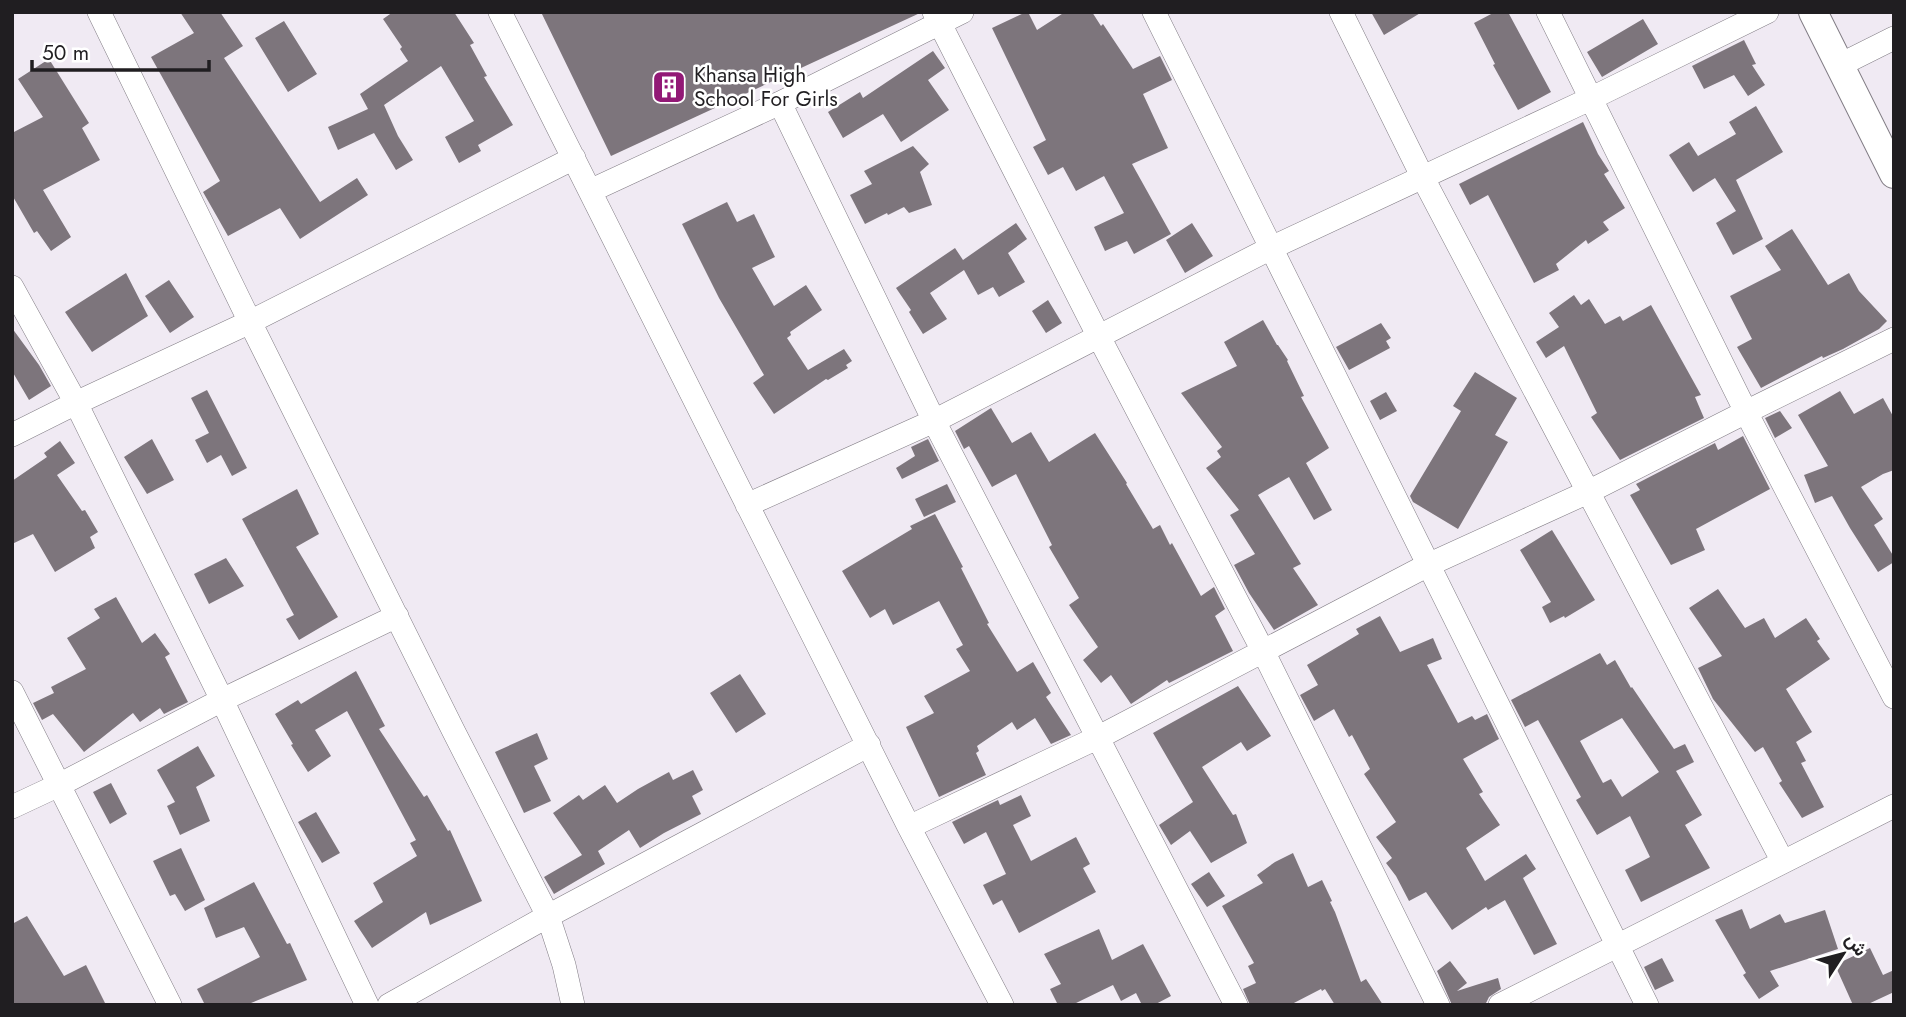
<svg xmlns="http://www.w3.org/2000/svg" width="1906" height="1017" font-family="Jost,Vazirmatn,sans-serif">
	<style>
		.building { fill: #7d757c; fill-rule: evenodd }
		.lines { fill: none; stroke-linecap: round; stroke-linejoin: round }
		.minor-casing { stroke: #837e86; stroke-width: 24 }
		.tertiary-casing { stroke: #837e86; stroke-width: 30 }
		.minor { stroke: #fff; stroke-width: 23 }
		.tertiary { stroke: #fff; stroke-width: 28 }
		.labels { text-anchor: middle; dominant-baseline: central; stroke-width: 5; stroke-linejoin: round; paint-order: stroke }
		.poi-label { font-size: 21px; fill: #201e21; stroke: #fff; text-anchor: start }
	</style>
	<rect width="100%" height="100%" fill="#f0eaf3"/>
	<path class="building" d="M180 12H220L243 46 224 58 320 202 357 178 368 195 300 239 280 208 228 236 203 192 220 181 151 57 194 33Z
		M393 12H454L474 43 470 45 487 76 484 77 513 125 478 145 481 151 459 163 445 137 474 121 441 66 384 105 398 136 413 160 396 170 374 133 338 150 328 127 368 109 360 94 408 61 400 49 402 47 383 19Z
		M541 12H920V13L611 156Z
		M1026 12H1028L1037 30 1065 12H1092L1101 26 1103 24 1133 69 1160 56 1172 80 1143 94 1168 148 1132 164 1171 234 1134 254 1127 241 1105 251 1094 227 1124 213 1104 176 1076 191 1063 167 1048 175 1033 147 1046 140 992 28Z
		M1371 12H1422L1384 35Z
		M1495 12H1508L1551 92 1518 110 1493 65 1495 64 1474 23Z
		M1643 19 1658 44 1602 77 1587 52Z
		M284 21 317 74 288 92 255 38Z
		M1744 40 1756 64 1752 65 1765 85 1748 96 1734 75 1704 89 1692 66Z
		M933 51 945 68 928 80 949 110 901 142 883 114 843 138 828 112 860 92 863 98Z
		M49 59 89 123 82 128 100 160 43 190 71 237 51 251 37 231 34 233 12 195V133L43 117 18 79Z
		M1756 106 1783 152 1736 180 1763 239 1733 255 1716 223 1736 211 1715 178 1693 192 1669 155 1689 142 1698 156 1736 134 1729 122Z
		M1583 122 1598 154 1609 171 1604 174 1625 208 1603 222 1609 230 1588 244 1586 240 1556 264 1559 270 1534 283 1488 195 1470 205 1459 184Z
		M913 146 929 164 920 172 932 205 909 213 904 207 888 215 887 213 865 224 850 195 872 184 864 171Z
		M727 202 737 222 754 214 775 257 752 268 774 306 806 285 822 310 790 332 791 335 787 338 808 370 844 349 852 361 846 365 848 368 828 380 826 379 774 414 753 383 764 375 719 298 682 224Z
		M1016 223 1027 239 1008 253 1025 282 999 297 993 287 978 295 964 270 930 293 947 319 923 334 909 312 911 310 896 288 955 248 963 260Z
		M1192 223 1213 256 1185 273 1166 240Z
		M1792 229 1828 285 1849 273 1859 291 1887 321 1879 329 1843 349 1823 358 1822 356 1761 388 1737 347 1752 339 1730 296 1781 270 1765 246Z
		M126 273 148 316 92 352 65 312Z
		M169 280 194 317 170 333 145 296Z
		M1574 295 1581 305 1589 299 1605 324 1620 316 1623 321 1651 305 1701 395 1695 397 1704 418 1620 460 1591 417 1597 413 1564 346 1546 358 1536 342 1559 327 1549 313Z
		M1048 300 1062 323 1046 333 1032 311Z
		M1263 320 1277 345H1278L1288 360 1287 361 1304 396 1301 397 1329 448 1306 463 1332 510 1314 520 1289 477 1258 495 1301 564 1293 568 1318 605 1274 630 1249 593 1234 565 1255 554 1230 515 1239 510 1206 468 1221 457 1217 451 1222 447 1181 393 1237 366 1224 342Z
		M1381 323 1391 338 1386 341 1390 348 1349 370 1336 347Z
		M12 328 39 365 51 386 29 400 12 371Z
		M1475 372 1517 398 1495 435 1508 442 1458 529 1413 502 1410 496 1461 411 1453 406Z
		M207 390 247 468 232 476 221 455 207 463 195 440 209 433 191 398Z
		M1840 391 1854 414 1883 398 1894 418V470L1883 474 1861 487 1883 519 1874 525 1894 557V562L1878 572 1850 528 1832 496 1815 503 1804 475 1828 466 1798 415Z
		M1386 392 1397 411 1380 420 1370 401Z
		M991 408 1012 443 1031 432 1049 462 1095 433 1127 483 1126 484 1153 529 1160 525 1170 545 1172 543 1201 596 1214 587 1225 609 1215 616 1233 651 1169 683 1167 680 1131 704 1111 675 1101 683 1083 660 1098 647 1069 605 1079 598 1049 547 1052 545 1016 474 992 487 969 446 964 449 955 431Z
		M1780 411 1792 428 1775 438 1765 418Z
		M1743 436 1770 489 1696 529 1705 550 1671 565 1630 495 1640 490 1636 484 1715 443 1718 450Z
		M152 439 174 480 147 494 124 457Z
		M928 439 939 461 902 479 896 468 915 456 911 447Z
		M60 441 75 463 57 475 82 511 85 510 98 532 90 537 95 548 55 572 33 534 12 544V481L47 457 44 453Z
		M947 484 956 502 924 517 915 499Z
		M297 489 319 534 296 547 338 617 299 640 286 619 294 615 242 519Z
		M935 514 963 567 961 568 989 623 987 624 1017 672 1033 662 1051 693 1046 697 1071 735 1051 744 1035 718 1017 730 1012 722 977 746 979 751 976 753 986 775 939 797 906 727 934 713 924 696 970 671 956 649 963 645 939 601 893 625 885 609 870 618 842 571 912 529 910 526Z
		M1552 530 1595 600 1565 618 1564 616 1550 623 1542 607 1551 602 1520 550Z
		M226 558 244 586 209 604 194 574Z
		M1718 589 1745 628 1764 618 1775 638 1806 618 1820 639 1817 641 1830 659 1786 689 1812 732 1796 742 1806 761 1801 763 1824 807 1802 818 1779 783 1782 781 1763 747 1755 752 1713 699 1698 668 1722 656 1689 608Z
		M116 597 142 643 155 633 170 654 165 657 188 702 164 714 160 708 140 722 133 713 84 752 53 714 42 720 33 703 54 693 51 687 86 669 67 638 100 618 94 609Z
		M1380 616 1400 652 1433 638 1442 659 1427 665 1458 723 1472 716 1475 720 1487 714 1499 739 1463 759 1483 792 1479 794 1500 825 1466 848 1485 881 1526 854 1536 869 1523 878 1557 944 1534 955 1505 900 1488 910 1486 907 1452 930 1426 892 1409 901 1396 876 1386 863 1392 858 1376 837 1396 822 1364 774 1370 769 1352 735 1349 737 1334 709 1314 721 1300 695 1318 685 1307 665 1359 634 1356 629Z
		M1600 653 1607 665 1615 660 1631 688 1632 687 1674 749 1685 744 1694 762 1676 771 1702 815 1685 825 1710 868 1641 902 1625 870 1650 857 1630 816 1597 835 1576 800 1581 797 1538 720 1525 727 1511 700ZM1622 718 1659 772 1622 797 1611 779 1603 783 1580 741Z
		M356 671 385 726 379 729 424 797 427 795 448 831 450 830 482 901 430 925 426 912 372 948 354 921 383 902 373 883 417 856 410 843 416 840 347 711 315 730 331 756 308 772 291 745 293 744 275 714 298 700 301 704Z
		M740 674 766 714 736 733 710 693Z
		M1238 686 1271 736 1247 751 1241 742 1202 767 1233 815 1236 814 1247 843 1211 863 1190 831 1171 845 1159 825 1193 802 1153 733Z
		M537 733 548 759 534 766 551 801 524 813 495 752Z
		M198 746 215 776 196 787 210 821 180 835 167 806 175 802 157 770Z
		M693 770 703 790 692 796 701 814 664 833 640 848 629 830 598 851 605 864 554 894 544 877 582 855 553 813 579 795 583 800 605 785 617 803 638 789 669 772 673 780Z
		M111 783 127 814 110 824 93 792Z
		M1021 795 1031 816 1013 825 1031 861 1076 837 1090 864 1083 868 1096 892 1019 933 1002 900 993 905 983 885 1006 874 986 832 964 844 952 822 998 800 1000 805Z
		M316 812 340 853 322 863 298 822Z
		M181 848 205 900 185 911 175 894 170 896 153 861Z
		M1293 853 1308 887 1322 880 1332 901 1330 902 1335 912 1361 982 1366 979 1383 1005H1335L1325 989 1322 991 1321 989 1290 1005H1250L1243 989 1256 983 1248 966 1254 963 1222 906 1263 883 1257 875 1275 862Z
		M1209 872 1225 896 1207 907 1191 884Z
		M254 882 287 944 290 943 307 980 246 1005H205L197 989 260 957 244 927 216 938 204 908Z
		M1742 909 1750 929 1780 914 1785 923 1825 910 1838 949 1770 971 1779 986 1759 999 1743 975 1746 973 1715 920Z
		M27 916 64 976 86 965 106 1005H12V924Z
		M1099 929 1112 960 1143 944 1171 996 1154 1005H1142L1136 993 1121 1001 1113 985 1072 1005H1058L1050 989 1061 984 1044 954Z
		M1870 948 1883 975 1894 970V992L1866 1005H1853L1835 965Z
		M1662 958 1674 981 1655 990 1644 967Z
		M1450 961 1467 983 1457 991 1498 978 1501 989 1489 997 1486 1003 1481 1005H1452L1437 971Z"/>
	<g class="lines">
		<g class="minor-casing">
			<path id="minor" d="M99 12 250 322 453 730 548 916 564 965 573 1005
				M500 12 909 827 1002 1005
				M934 12 1098 335 1263 651 1438 1005
				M1154 12 1647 1005
				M1341 12 1423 178 1783 862
				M1548 12 1746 412 1894 697
				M1840 65 1894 38
				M780 103 934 421 1236 1005
				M590 191 780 103 962 12
				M12 287 76 403 222 700 367 1005
				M12 435 76 403 250 322 574 158
				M747 505 934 421 1271 248 1590 99 1767 12
				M12 692 170 1005
				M12 807 59 785 222 700 397 616
				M909 827 1099 737 1428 565 1588 492 1746 412 1894 339
				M389 1005 548 916 869 745
				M1500 1005 1894 806"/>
		</g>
		<g class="tertiary-casing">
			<path id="tertiary" d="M1813 12 1894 174"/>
		</g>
		<use href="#minor" class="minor"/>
		<use href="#tertiary" class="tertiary"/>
	</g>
	<defs>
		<g id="building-square" transform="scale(1.75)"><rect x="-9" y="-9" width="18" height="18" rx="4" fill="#921976" stroke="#fff"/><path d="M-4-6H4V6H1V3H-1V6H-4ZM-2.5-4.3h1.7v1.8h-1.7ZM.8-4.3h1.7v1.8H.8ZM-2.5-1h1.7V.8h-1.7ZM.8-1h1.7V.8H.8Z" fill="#fff"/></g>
	</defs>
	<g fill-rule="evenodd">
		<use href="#building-square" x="669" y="87"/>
	</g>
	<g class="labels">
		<g class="poi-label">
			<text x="694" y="75">Khansa High<tspan x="694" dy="24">School For Girls</tspan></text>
		</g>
	</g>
	<rect width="1906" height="1017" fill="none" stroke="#201e21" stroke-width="28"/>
	<g transform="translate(1843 954) rotate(54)" stroke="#ffffff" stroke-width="5" paint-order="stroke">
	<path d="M0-5L12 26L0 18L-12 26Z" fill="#201e21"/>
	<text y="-10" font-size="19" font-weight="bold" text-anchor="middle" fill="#201e21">ش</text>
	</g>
	<path d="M32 60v10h177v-10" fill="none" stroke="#201e21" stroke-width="3.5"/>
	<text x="42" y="60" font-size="21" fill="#201e21" stroke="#ffffff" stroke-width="5" paint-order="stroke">50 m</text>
</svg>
